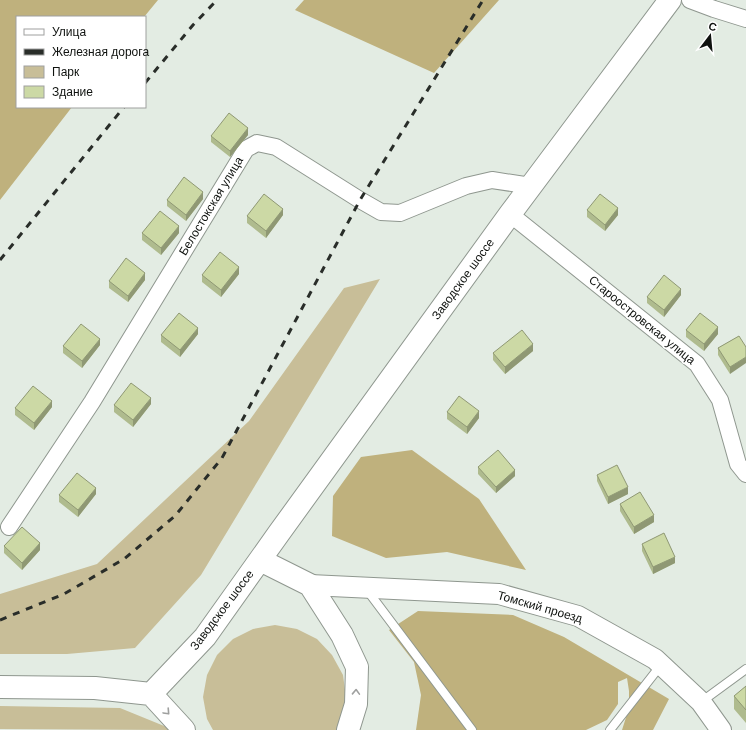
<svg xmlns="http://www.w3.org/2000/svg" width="746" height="730" font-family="Arial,sans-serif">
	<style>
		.green { fill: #c8be98 }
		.forest { fill: #bfb17d }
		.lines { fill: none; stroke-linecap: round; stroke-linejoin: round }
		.service-casing { stroke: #8f978f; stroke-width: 10 }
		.minor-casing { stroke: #8f978f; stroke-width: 18 }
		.tertiary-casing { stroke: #8f978f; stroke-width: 22 }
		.secondary-casing { stroke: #8f978f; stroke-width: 24 }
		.service { stroke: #fff; stroke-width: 8 }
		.minor { stroke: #fff; stroke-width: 16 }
		.tertiary { stroke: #fff; stroke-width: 20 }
		.secondary { stroke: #fff; stroke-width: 22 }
		.rail { stroke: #292d29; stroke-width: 3; stroke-dasharray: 7 7; stroke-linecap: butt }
		.wall { fill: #afbb8e }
		.shaded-wall { fill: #8f9874 }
		.building { fill: #ccd9a5; stroke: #8f9874 }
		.oneway { stroke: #9fa09f }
		.labels { text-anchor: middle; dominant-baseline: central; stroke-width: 3.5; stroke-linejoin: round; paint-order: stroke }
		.street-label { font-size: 12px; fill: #0f120f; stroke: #fff }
	</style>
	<rect width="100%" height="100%" fill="#e3ece3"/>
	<path class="green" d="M380 279 201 575 135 648 67 654H0V594L97 564 249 421 344 288Z
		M275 625 297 629 317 639 332 655 343 675 346 697 343 719 337 730H213L207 719 203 697 207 675 217 655 233 639 253 629Z
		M0 706 120 708 174 730 0 729Z"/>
	<path class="forest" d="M0 0H158L144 17H17V107H72L0 200Z
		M304 0H499L434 73 295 10Z
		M412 450 479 499 526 570 447 552 386 558 332 536 333 496 361 457Z
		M418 611 513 615 564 637 669 699 653 730H622L629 708V691L627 678 618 682V704L607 720 586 730H416L421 695 414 662 389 630Z"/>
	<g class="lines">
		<g class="service-casing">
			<path id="service" d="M367 590 472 730
				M701 702 746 669
				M610 730 661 665"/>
		</g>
		<g class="minor-casing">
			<path id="minor" d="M690 0 714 9 746 19
				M510 214 697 364 720 400 738 464 746 474
				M9 527 92 402 246 149 257 143 276 147 360 200 381 212 400 213 466 186 492 180 531 186"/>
		</g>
		<g class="tertiary-casing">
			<path id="tertiary" d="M310 585 499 594 578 616 655 659 701 702 721 730"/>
		</g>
		<g class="secondary-casing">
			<path id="secondary" d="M260 560 310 585 342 635 357 667 356 704 348 730
				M0 687 95 688 151 694 184 730
				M151 694 205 637 279 533 510 214 670 0"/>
		</g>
		<use href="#service" class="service"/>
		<use href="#minor" class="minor"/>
		<use href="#tertiary" class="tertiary"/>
		<use href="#secondary" class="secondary"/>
		<path class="rail" d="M145 83 193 25 217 0
			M0 260 124 107
			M0 620 64 594 124 559 175 516 222 458 360 200 483 0"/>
	</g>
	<path class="wall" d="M248 135 230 157 211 142V136Z
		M203 199 186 221 167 206V200Z
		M587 210 618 215 605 231 587 217Z
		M283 215 266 238 247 223V216Z
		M142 233H179L161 255 142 240Z
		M239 274 221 297 202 282V275Z
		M145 280 128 302 109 288V281Z
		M681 295 664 317 647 303V297Z
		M686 330 718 334 704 351 686 337Z
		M198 334 180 357 161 342V335Z
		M739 336 730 374 718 355V348Z
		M100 345 82 368 63 353V346Z
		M533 351 505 374 493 360V353Z
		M151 404 133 427 114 412V405Z
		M52 407 34 430 15 415V408Z
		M447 412 479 418 467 434 447 419Z
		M478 467 515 476 496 493 478 474Z
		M597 475 628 494 608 504 597 481Z
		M96 494 78 517 59 502V495Z
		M620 504 654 522 634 534 620 511Z
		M642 544 675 563 653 574 642 551Z
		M4 546 40 550 22 570 4 553Z
		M746 686V723L734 709V696Z"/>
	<path class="shaded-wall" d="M248 128V135L230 157V151Z
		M203 192V199L186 221V215Z
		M618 208V215L605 231V225Z
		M283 209V215L266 238V231Z
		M179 226V233L161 255V248Z
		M239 267V274L221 297V290Z
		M145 273V280L128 302V296Z
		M681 289V295L664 317V310Z
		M718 327V334L704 351V344Z
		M198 328V334L180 357V350Z
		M100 339V345L82 368V361Z
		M533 344V351L505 374V367Z
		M746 357V363L730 374V367Z
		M151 398V404L133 427V420Z
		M52 401V407L34 430V423Z
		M479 411V418L467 434V427Z
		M515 470V476L496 493V487Z
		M628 487V494L608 504V497Z
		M96 488V494L78 517V510Z
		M654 515V522L634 534V527Z
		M40 543V550L22 570V563Z
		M675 557V563L653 574V567Z"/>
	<path class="building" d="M229 113 248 128 230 151 211 136Z
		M184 177 203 192 186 215 167 200Z
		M264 194 283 209 266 231 247 216Z
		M600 194 618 208 605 225 587 210Z
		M160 211 179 226 161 248 142 233Z
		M220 252 239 267 221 290 202 275Z
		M126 258 145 273 128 296 109 281Z
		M664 275 681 289 664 310 647 297Z
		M179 313 198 328 180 350 161 335Z
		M700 313 718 327 704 344 686 330Z
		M81 324 100 339 82 361 63 346Z
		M522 330 533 344 505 367 493 353Z
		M739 336 746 347V357L730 367 718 348Z
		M131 383 151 398 133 420 114 405Z
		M33 386 52 401 34 423 15 408Z
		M459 396 479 411 467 427 447 412Z
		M498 450 515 470 496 487 478 467Z
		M617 465 628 487 608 497 597 475Z
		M77 473 96 488 78 510 59 495Z
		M640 492 654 515 634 527 620 504Z
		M22 527 40 543 22 563 4 546Z
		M664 533 675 557 653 567 642 544Z
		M746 686V710L734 696Z"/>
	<defs><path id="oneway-chevron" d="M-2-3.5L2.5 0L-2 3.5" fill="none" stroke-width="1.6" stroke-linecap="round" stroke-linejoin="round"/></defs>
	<g class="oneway">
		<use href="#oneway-chevron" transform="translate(356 692) rotate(-88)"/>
		<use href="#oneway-chevron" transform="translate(167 712) rotate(47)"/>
	</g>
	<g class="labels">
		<g class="street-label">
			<text transform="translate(211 206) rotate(-59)">Белостокская улица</text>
			<text transform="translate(463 279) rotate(-54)">Заводское шоссе</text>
			<text transform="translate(642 320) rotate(39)">Староостровская улица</text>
			<text transform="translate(540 607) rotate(16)">Томский проезд</text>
			<text transform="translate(222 610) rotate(-53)">Заводское шоссе</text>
		</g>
	</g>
	<rect x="16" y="16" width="130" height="92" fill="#ffffff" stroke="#9fa09f"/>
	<rect x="24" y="29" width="20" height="6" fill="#ffffff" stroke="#9fa09f"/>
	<text x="52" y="36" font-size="12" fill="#0f120f">Улица</text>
	<rect x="24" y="49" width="20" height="6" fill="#292d29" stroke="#9fa09f"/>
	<text x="52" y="56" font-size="12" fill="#0f120f">Железная дорога</text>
	<rect x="24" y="66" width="20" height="12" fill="#c8be98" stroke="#9fa09f"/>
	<text x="52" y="76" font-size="12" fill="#0f120f">Парк</text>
	<rect x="24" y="86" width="20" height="12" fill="#ccd9a5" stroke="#9fa09f"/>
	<text x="52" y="96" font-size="12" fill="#0f120f">Здание</text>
	<g transform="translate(710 36) rotate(16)" stroke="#ffffff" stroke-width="3" paint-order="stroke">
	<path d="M0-3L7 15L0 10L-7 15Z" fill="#0f120f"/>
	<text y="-6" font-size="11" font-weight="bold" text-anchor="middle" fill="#0f120f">С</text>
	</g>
</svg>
